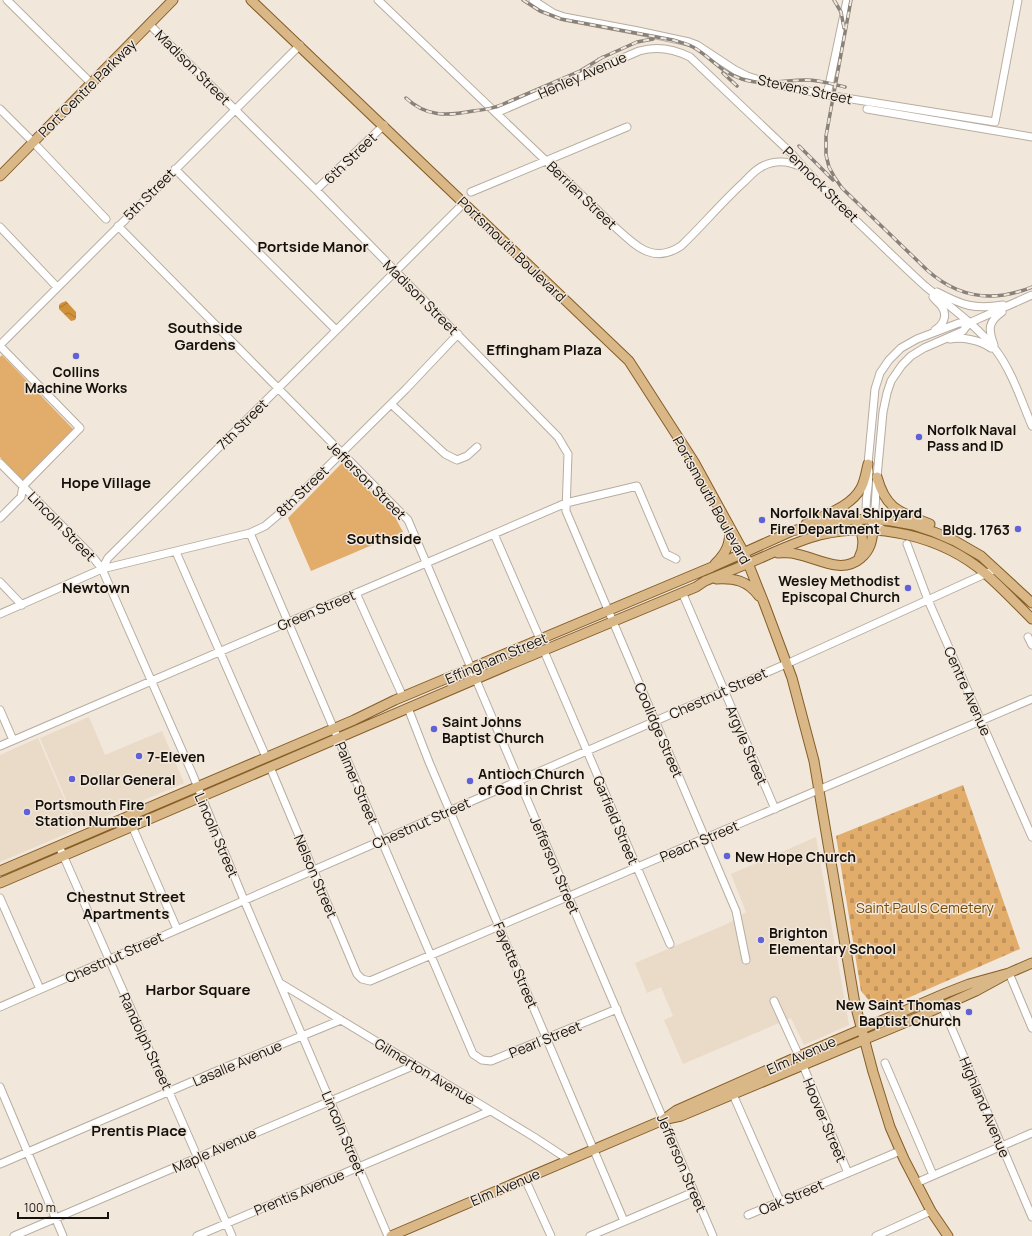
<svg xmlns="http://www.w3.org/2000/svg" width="1032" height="1236" font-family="Manrope,sans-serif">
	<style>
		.built { fill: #eadac8 }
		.green { fill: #e2ac6a }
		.cemetery { fill: url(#cemetery-stones) }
		.water { fill: url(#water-waves) }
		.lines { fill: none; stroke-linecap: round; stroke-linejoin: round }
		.minor-casing { stroke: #b7ada1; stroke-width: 9 }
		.major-casing { stroke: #855e28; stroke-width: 11 }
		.minor { stroke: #fff; stroke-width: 7 }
		.major { stroke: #dab786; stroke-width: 9 }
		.rail-casing { stroke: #89827a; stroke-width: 3.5 }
		.rail { stroke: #f2e7db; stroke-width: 2; stroke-dasharray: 6; stroke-linecap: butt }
		.poi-dot { fill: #6061d9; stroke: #f2e7db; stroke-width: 1.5 }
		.labels { text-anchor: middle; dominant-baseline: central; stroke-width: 3; stroke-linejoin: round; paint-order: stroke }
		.street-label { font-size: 14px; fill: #14110d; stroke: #f2e7db }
		.poi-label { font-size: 14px; font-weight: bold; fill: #14110d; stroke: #f2e7db; text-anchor: start }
		.park-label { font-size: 14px; fill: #764b07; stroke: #f2e7db }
		.neighbourhood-label { font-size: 15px; font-weight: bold; fill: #14110d; stroke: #f2e7db }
	</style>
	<defs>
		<pattern id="cemetery-stones" width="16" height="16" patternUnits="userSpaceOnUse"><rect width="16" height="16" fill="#e2ac6a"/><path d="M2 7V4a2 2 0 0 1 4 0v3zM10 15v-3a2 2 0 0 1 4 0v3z" fill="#c1935b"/></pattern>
		<pattern id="water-waves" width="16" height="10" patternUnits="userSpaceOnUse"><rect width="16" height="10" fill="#d19139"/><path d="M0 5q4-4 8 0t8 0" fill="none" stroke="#a8752e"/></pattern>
	</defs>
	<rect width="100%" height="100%" fill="#f2e7db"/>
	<path class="built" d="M89 717 105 755 162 731 184 783 78 828 40 738Z
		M38 738 77 829 0 862V755Z
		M816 837 849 1025 804 1045 791 1018 683 1064 664 1020 673 1016 661 987 647 993 635 963 729 923 746 912 731 874Z"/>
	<path class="green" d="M2 355 74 430 23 481 0 457V357Z
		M342 463 395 517 403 532 311 571 288 518Z"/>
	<path class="cemetery" d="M963 785 1020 949 878 1011 861 991 836 836Z"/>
	<path class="water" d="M66 301 76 312V318L75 320 71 321 59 309V305L61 303Z"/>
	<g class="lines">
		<g class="minor-casing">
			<path id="minor" d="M7 0 92 84
				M378 0 615 227C635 245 653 265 681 246 703 225 722 202 744 182 750 176 756 169 763 166 775 160 789 161 801 167
				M533 0 553 13 564 17 638 31 689 42 697 45 735 70 747 76 769 83 833 96 995 122 1018 0
				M150 25 316 190 558 437 568 454 566 511 736 911 746 960
				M827 95 847 0
				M0 109 33 142 106 219
				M867 109 1032 137
				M496 113 639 51C656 46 674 49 690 57L792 154C815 182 842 207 868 232 887 250 906 269 925 286 949 306 976 325 995 349 1012 371 1021 400 1032 426
				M175 169 336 330
				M316 190 384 125
				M471 192 627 127
				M118 226 408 520 713 1236
				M0 227 57 287
				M937 292C962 305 974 310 1003 305
				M933 297C935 300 939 303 942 307 948 316 943 325 935 330
				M950 339C963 337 980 340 991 348
				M0 345 300 45
				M994 345C988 329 988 322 1002 312
				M0 346 80 428 23 486 21 497 0 518
				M391 404 445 454 457 460 467 456 477 447
				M0 463 92 556 102 569 192 773 244 900 388 1236
				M874 523 877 477 883 412 887 393 891 381 902 365 911 356 924 348 963 331 969 323
				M882 529C861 521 866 504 868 486 869 479 869 472 868 464L875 389 880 373 889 360 901 348 917 339 959 323H969L1032 295
				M250 533 473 1054 482 1060 491 1061 617 1009
				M494 534 540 639
				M907 544 928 600 1032 837
				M176 552 266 757
				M102 569 108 558 464 203
				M0 582 22 605
				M682 592 775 809
				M356 593 403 697
				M0 614 102 569 250 533 265 526 285 509 406 389 458 334
				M1028 637 1032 645
				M544 651 670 944
				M408 708 429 762 624 1221
				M0 710 13 740
				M0 746 566 503 637 486 666 554 676 559
				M270 767 357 974 362 979 370 981 1032 699
				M132 826 177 929
				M59 846 159 1072 169 1092 232 1236
				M0 898 40 989
				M1009 973 1032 1028
				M280 983 534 1137 569 1160
				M938 996 1032 1217
				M774 1001 799 1056 848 1173
				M0 1007 793 661 996 569
				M885 1063 933 1175
				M0 1087 63 1236
				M731 1090 780 1201
				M0 1164 226 1067 341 1020
				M525 1179 551 1236
				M916 1183 1032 1133
				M748 1215 900 1151
				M14 1236C148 1180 281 1121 415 1065
				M197 1236 490 1111
				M590 1236 694 1192
				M876 1236 931 1211"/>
		</g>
		<g class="major-casing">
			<path id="major" d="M251 0 629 361 694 462 744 553 764 603 792 678 814 761 855 1004 873 1072 890 1127 904 1159 931 1211 948 1236
				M0 176 173 0
				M877 477C886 510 900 512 930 524
				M806 524C824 515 851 507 861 488 865 481 866 472 868 464
				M858 526C864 536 864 548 859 558
				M778 553C784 553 790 552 796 554 818 558 841 575 861 558 870 550 872 542 873 530
				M715 564C727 552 730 544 730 528
				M716 579C734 578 747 580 759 596
				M0 871 354 720 395 700 712 567 792 531 834 521 869 519 891 521 913 525 934 532 955 541 981 556 1032 603
				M0 883 511 664 696 587 705 581C727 572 750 563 772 553 788 546 804 539 820 535 877 521 942 536 986 574 1002 588 1017 604 1032 619
				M667 1119 681 1116 916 1018 976 991 1009 973 1032 963
				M391 1236 663 1120 677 1110 799 1056 946 993 969 984 1009 973"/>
		</g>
		<use href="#minor" class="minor"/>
		<use href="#major" class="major"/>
		<g class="rail-casing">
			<path id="rail" d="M523 0 540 11 561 19 673 40C680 42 687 44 693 47 712 58 720 72 742 79 764 86 783 80 806 80 819 80 832 84 845 87
				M834 0 841 12 844 28
				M851 0 826 136V155L829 167 835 178 842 188 927 270C958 298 993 303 1032 287
				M599 59 637 42 653 39
				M723 73 737 86
				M406 98C426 117 447 116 473 111 483 110 492 109 501 105L580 71 603 57
				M799 146 833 180"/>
		</g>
		<use href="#rail" class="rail"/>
	</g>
	<g class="poi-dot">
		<circle cx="76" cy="356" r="4"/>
		<circle cx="919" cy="437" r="4"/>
		<circle cx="762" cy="520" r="4"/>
		<circle cx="1018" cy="529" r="4"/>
		<circle cx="908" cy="588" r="4"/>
		<circle cx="434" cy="729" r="4"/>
		<circle cx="139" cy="756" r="4"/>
		<circle cx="72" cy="779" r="4"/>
		<circle cx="470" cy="781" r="4"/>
		<circle cx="27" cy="812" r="4"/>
		<circle cx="727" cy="856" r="4"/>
		<circle cx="761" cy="940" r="4"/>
		<circle cx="969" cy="1012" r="4"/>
	</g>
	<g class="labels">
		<g class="street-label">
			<text transform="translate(193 67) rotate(45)">Madison Street</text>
			<text transform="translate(582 75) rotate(-24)">Henley Avenue</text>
			<text transform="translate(87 88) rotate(-45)">Port Centre Parkway</text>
			<text transform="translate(805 89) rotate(12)">Stevens Street</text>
			<text transform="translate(350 158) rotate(-44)">6th Street</text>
			<text transform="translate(821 184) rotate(45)">Pennock Street</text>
			<text transform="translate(149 194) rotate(-45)">5th Street</text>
			<text transform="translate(582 195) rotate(44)">Berrien Street</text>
			<text transform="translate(512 249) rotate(44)">Portsmouth Boulevard</text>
			<text transform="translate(421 297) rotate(45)">Madison Street</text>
			<text transform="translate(242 424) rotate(-45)">7th Street</text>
			<text transform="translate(367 480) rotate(45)">Jefferson Street</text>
			<text transform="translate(302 491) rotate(-44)">8th Street</text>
			<text transform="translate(712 500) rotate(61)">Portsmouth Boulevard</text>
			<text transform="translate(62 526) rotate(46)">Lincoln Street</text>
			<text transform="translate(316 610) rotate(-23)">Green Street</text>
			<text transform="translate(496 658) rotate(-23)">Effingham Street</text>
			<text transform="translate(968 691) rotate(66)">Centre Avenue</text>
			<text transform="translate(718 693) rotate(-24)">Chestnut Street</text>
			<text transform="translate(659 730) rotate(67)">Coolidge Street</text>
			<text transform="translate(747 745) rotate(67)">Argyle Street</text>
			<text transform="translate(357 783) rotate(67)">Palmer Street</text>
			<text transform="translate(616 820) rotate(67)">Garfield Street</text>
			<text transform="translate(421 823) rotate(-24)">Chestnut Street</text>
			<text transform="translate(217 835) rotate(67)">Lincoln Street</text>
			<text transform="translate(699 841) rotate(-23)">Peach Street</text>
			<text transform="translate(555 865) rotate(67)">Jefferson Street</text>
			<text transform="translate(316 876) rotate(67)">Nelson Street</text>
			<text transform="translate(114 957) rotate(-24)">Chestnut Street</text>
			<text transform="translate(516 965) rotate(67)">Fayette Street</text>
			<text transform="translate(545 1039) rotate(-22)">Pearl Street</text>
			<text transform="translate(146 1041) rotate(65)">Randolph Street</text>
			<text transform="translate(801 1055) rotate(-24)">Elm Avenue</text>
			<text transform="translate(237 1063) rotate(-23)">Lasalle Avenue</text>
			<text transform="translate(425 1071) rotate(31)">Gilmerton Avenue</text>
			<text transform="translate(985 1107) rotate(67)">Highland Avenue</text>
			<text transform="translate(825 1120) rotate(67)">Hoover Street</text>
			<text transform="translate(344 1133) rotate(67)">Lincoln Street</text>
			<text transform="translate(214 1150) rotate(-24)">Maple Avenue</text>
			<text transform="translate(682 1163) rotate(67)">Jefferson Street</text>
			<text transform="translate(505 1187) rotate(-23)">Elm Avenue</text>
			<text transform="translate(299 1192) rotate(-23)">Prentis Avenue</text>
			<text transform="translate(791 1197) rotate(-23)">Oak Street</text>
		</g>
		<g class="poi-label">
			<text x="76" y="371" text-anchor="middle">Collins<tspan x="76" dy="16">Machine Works</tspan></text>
			<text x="927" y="429">Norfolk Naval<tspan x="927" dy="16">Pass and ID</tspan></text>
			<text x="770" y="512">Norfolk Naval Shipyard<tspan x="770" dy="16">Fire Department</tspan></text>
			<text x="1010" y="529" text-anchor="end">Bldg. 1763</text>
			<text x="900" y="580" text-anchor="end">Wesley Methodist<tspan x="900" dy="16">Episcopal Church</tspan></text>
			<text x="442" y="721">Saint Johns<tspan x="442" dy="16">Baptist Church</tspan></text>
			<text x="147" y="756">7-Eleven</text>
			<text x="478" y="773">Antioch Church<tspan x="478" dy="16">of God in Christ</tspan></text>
			<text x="80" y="779">Dollar General</text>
			<text x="35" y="804">Portsmouth Fire<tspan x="35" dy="16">Station Number 1</tspan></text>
			<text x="735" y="856">New Hope Church</text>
			<text x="769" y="932">Brighton<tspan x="769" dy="16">Elementary School</tspan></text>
			<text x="961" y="1004" text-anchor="end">New Saint Thomas<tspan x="961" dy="16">Baptist Church</tspan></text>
		</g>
		<g class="park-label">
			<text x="925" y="907">Saint Pauls Cemetery</text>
		</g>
		<g class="neighbourhood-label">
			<text x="313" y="246">Portside Manor</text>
			<text x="205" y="327">Southside<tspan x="205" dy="17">Gardens</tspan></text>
			<text x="544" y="349">Effingham Plaza</text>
			<text x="106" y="482">Hope Village</text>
			<text x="384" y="538">Southside</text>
			<text x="96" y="587">Newtown</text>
			<text x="126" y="896">Chestnut Street<tspan x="126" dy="17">Apartments</tspan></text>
			<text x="198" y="989">Harbor Square</text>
			<text x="139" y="1130">Prentis Place</text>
		</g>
	</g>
	<path d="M18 1212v6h90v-6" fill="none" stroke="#14110d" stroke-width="2"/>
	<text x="24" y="1212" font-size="12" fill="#14110d" stroke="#f2e7db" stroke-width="3" paint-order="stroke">100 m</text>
</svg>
